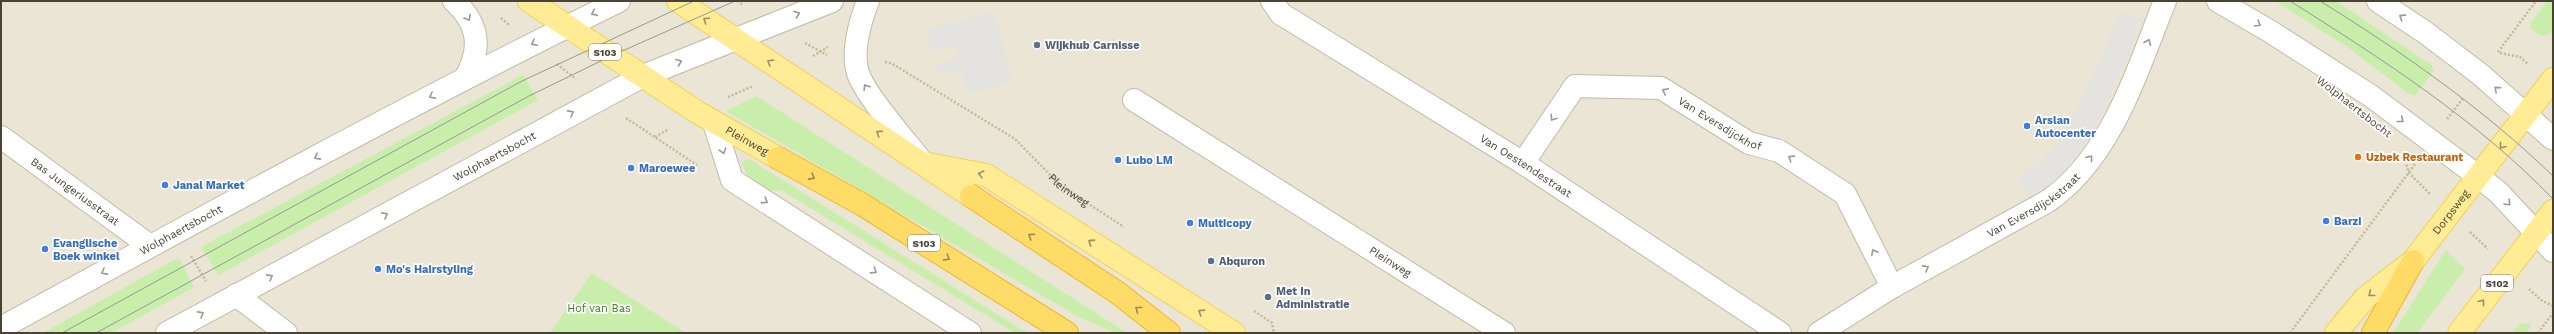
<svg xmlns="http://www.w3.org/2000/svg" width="2554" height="334" font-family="'Work Sans',sans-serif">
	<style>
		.residential { fill: #eae5d4 }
		.green { fill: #c9eeab }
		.parking { fill: #e5e3df }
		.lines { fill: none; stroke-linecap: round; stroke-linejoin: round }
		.minor-casing { stroke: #c2bba8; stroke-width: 24 }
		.major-casing { stroke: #f1d258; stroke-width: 24 }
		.highway-casing { stroke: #eeb927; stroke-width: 24 }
		.path { stroke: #c5b997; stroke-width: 2.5; stroke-dasharray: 2 2; stroke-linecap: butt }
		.minor { stroke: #fff; stroke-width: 22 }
		.major { stroke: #ffec95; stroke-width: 22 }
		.highway { stroke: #ffdc67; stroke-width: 22 }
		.tram { stroke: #979797; stroke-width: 1 }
		.oneway { stroke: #9b9890 }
		.oneway2 { stroke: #9b8f60 }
		.oneway3 { stroke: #9b884c }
		.service-dot { fill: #5c6f8a; stroke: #fff; stroke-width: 1.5 }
		.shop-dot { fill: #3f7fe0; stroke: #fff; stroke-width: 1.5 }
		.food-dot { fill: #e8710a; stroke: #fff; stroke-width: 1.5 }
		.labels { text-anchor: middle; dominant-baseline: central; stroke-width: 3.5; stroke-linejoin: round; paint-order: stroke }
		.shield { fill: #fff; stroke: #807b72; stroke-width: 1 }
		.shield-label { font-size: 10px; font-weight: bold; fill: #494335 }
		.service-label { font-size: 11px; font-weight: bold; fill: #4e5e75; stroke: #fff; text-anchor: start }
		.street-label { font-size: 11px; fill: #494335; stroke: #fff }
		.shop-label { font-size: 11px; font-weight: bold; fill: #366cbe; stroke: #fff; text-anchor: start }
		.food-label { font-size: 11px; font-weight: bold; fill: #c56008; stroke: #fff; text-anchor: start }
		.park-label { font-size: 11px; fill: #3c8121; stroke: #fff }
	</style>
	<rect width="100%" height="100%" fill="#f5f2e6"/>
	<path class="residential" d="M1 1H2553V333H1Z"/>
	<path class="green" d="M2275 1H2336L2431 65 2434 70 2415 96 2409 94 2346 46Z
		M2547 1H2553V29L2548 35 2542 36 2531 29V23Z
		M523 75 538 100 218 275 201 247Z
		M756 96 1127 333H1116L1079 317 726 111Z
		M749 159 1016 326 1028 333H1015L781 190C777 190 769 192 766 190 755 186 743 173 742 162Z
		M2446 250 2465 269 2417 333H2393Z
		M174 260H180L194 287 185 292 111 333H43Z
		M592 273 673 325 686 333H550Z
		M2521 323 2531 324 2527 333H2511Z"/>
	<path class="parking" d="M994 11 1013 82 968 94 961 70 939 76 936 65 958 58 955 45 932 52 926 30Z
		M2121 11 2143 21 2104 110 2076 158 2058 178 2031 197 2018 180 2053 148 2071 122Z"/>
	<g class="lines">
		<g class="minor-casing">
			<g id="minor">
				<path d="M454 1C479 24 482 48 466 77"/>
				<path d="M868 1C860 22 851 51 858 73 865 95 906 141 922 162"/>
				<path id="s2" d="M1272 1 1281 14 1291 20 1523 163 1780 333"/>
				<path d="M2218 1 2271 32 2371 96 2479 177 2498 192 2553 251"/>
				<path d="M2378 1 2426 33 2481 75 2553 139"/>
				<path id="s3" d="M1134 100 1504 333"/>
				<path d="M714 123 732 180 970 333"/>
				<path id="s4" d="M1 137 150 246"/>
				<path id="s5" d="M1523 163 1575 86 1661 88 1749 143 1779 151 1845 194 1892 287"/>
				<path d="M236 295 286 333"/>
				<path id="s6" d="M1 328C205 216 410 104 619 1"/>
				<path id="s7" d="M167 333 643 76 832 1"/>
				<path id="s8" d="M1819 333 1892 287 2048 201C2112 157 2137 70 2165 1"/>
			</g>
		</g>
		<g class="major-casing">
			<g id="major">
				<path id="s9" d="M529 1 697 112 778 158"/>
				<path d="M678 1 971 196"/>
				<path d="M923 163 986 175 1234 333"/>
				<path id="s10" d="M2336 333 2365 298 2413 261 2553 79"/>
				<path d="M2459 333 2553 211"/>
			</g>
		</g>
		<g class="highway-casing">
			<path id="highway" d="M778 158 863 205 1067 333
				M971 196 1118 293 1169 333
				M2373 333 2413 261"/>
		</g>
		<g class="path">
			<path d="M737 1 743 5"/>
			<path d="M501 18 509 25"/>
			<path d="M805 43 827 55"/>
			<path d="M2498 52 2536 1"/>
			<path d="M2500 53 2520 57 2528 64"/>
			<path d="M813 56 828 47"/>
			<path id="s1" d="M885 62 891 63 1015 139 1061 186 1124 227"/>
			<path d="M557 64 576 79"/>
			<path d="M728 97 753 86"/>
			<path d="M626 118 697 165"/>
			<path d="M2447 119 2464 97"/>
			<path d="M655 137 669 129"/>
			<path d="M2404 157 2409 173 2430 194"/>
			<path d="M2470 232 2488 249"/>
			<path d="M191 256 206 281"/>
			<path d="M2529 289 2541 300 2553 306"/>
			<path d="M1254 311 1272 323 1274 333"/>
			<path d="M2290 333 2415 164"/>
			<path d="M2538 333 2553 313"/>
		</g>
		<use href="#minor" class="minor"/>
		<use href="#major" class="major"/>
		<use href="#highway" class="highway"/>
		<path class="tram" d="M2290 1C2382 59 2477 120 2553 199
			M2320 1C2401 51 2485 110 2553 176
			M62 333 522 81 694 1
			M96 333 529 96 611 56 735 1"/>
	</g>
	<defs><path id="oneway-chevron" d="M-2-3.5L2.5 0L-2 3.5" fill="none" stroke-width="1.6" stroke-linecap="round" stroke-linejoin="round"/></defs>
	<g class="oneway">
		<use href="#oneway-chevron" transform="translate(594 13) rotate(154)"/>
		<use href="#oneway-chevron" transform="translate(797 14) rotate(-21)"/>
		<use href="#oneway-chevron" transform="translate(2402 17) rotate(-147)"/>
		<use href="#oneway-chevron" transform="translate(468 18) rotate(60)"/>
		<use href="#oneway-chevron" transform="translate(2258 24) rotate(31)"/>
		<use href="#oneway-chevron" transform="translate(2148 42) rotate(-68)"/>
		<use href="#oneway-chevron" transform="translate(534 43) rotate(153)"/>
		<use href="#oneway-chevron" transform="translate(679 62) rotate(-22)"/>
		<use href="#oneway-chevron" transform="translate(866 87) rotate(-122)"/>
		<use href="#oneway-chevron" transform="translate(2497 89) rotate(-138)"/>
		<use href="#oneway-chevron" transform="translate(1665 91) rotate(-153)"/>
		<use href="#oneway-chevron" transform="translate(432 96) rotate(152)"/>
		<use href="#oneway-chevron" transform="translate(571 113) rotate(-29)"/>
		<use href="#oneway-chevron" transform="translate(1553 118) rotate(124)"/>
		<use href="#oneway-chevron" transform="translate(2401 120) rotate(39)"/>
		<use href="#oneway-chevron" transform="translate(723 151) rotate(72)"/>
		<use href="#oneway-chevron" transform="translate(317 157) rotate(152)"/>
		<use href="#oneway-chevron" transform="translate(1791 158) rotate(-147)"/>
		<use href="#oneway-chevron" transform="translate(2090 158) rotate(-53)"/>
		<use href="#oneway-chevron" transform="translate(765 201) rotate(33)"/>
		<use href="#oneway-chevron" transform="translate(2508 203) rotate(47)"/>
		<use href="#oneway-chevron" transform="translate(385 215) rotate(-28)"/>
		<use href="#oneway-chevron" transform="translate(1874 252) rotate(-117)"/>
		<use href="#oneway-chevron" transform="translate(1926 268) rotate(-29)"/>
		<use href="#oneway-chevron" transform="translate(874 271) rotate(33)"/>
		<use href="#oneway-chevron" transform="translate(104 272) rotate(151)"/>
		<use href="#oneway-chevron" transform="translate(270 277) rotate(-28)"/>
		<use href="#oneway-chevron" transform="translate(201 314) rotate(-29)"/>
	</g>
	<g class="oneway2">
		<use href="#oneway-chevron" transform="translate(706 20) rotate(-146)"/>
		<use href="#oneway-chevron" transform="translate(770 62) rotate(-148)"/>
		<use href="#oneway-chevron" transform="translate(879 133) rotate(-146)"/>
		<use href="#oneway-chevron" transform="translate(2502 146) rotate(127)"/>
		<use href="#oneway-chevron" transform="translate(981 174) rotate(-166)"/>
		<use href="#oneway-chevron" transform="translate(1091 242) rotate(-147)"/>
		<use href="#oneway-chevron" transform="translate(2371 294) rotate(142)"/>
		<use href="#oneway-chevron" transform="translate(2482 302) rotate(-53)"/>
		<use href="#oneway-chevron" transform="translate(1201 312) rotate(-147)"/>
	</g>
	<g class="oneway3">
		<use href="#oneway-chevron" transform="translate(812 177) rotate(29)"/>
		<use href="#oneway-chevron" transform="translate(1031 236) rotate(-146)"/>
		<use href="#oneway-chevron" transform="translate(947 258) rotate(32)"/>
		<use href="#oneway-chevron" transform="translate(1138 309) rotate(-142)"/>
	</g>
	<g class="service-dot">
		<circle cx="1037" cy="45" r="4"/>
		<circle cx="1211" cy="261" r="4"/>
		<circle cx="1268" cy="297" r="4"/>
	</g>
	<g class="shop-dot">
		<circle cx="2027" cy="126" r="4"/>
		<circle cx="1118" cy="160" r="4"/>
		<circle cx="631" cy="168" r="4"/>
		<circle cx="165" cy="185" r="4"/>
		<circle cx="2326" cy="221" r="4"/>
		<circle cx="1190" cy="223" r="4"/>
		<circle cx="45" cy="249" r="4"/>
		<circle cx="378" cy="269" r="4"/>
	</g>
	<circle class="food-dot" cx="2358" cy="157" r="4"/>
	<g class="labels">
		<g class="shield">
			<rect x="589" y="44" width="32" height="16" rx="3"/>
			<rect x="908" y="235" width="32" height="16" rx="3"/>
			<rect x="2481" y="275" width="32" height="16" rx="3"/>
		</g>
		<g class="shield-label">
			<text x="605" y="52">S103</text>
			<text x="924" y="243">S103</text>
			<text x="2497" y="283">S102</text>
		</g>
		<g class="service-label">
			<text x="1045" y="45">Wijkhub Carnisse</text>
			<text x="1219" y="261">Abquron</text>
			<text x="1276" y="291">Met In<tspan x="1276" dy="13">Administratie</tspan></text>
		</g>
		<g class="street-label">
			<text transform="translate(2354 107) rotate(38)">Wolphaertsbocht</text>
			<text stroke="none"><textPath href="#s5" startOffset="248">Van Eversdijckhof</textPath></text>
			<text stroke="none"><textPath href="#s9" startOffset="259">Pleinweg</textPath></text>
			<text stroke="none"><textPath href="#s7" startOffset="372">Wolphaertsbocht</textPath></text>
			<text stroke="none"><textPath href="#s2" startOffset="304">Van Oestendestraat</textPath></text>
			<text stroke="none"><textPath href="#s1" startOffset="226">Pleinweg</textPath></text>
			<text stroke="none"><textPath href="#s4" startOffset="92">Bas Jungeriusstraat</textPath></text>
			<text stroke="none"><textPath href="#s8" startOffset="250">Van Eversdijckstraat</textPath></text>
			<text stroke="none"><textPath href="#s10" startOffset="168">Dorpsweg</textPath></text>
			<text stroke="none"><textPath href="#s6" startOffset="205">Wolphaertsbocht</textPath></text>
			<text stroke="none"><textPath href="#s3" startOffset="303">Pleinweg</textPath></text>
		</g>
		<g class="shop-label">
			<text x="2035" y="120">Arslan<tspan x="2035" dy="13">Autocenter</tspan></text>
			<text x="1126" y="160">Lubo LM</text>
			<text x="639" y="168">Maroewee</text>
			<text x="173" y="185">Janal Market</text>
			<text x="2334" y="221">Barzi</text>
			<text x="1198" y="223">Multicopy</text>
			<text x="53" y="243">Evanglische<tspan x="53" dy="13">Boek winkel</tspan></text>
			<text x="386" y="269">Mo's Hairstyling</text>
		</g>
		<g class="food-label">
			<text x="2366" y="157">Uzbek Restaurant</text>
		</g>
		<g class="park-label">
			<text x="599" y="308">Hof van Bas</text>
		</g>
	</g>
	<rect width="2554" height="334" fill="none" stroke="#494335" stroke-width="4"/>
</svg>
